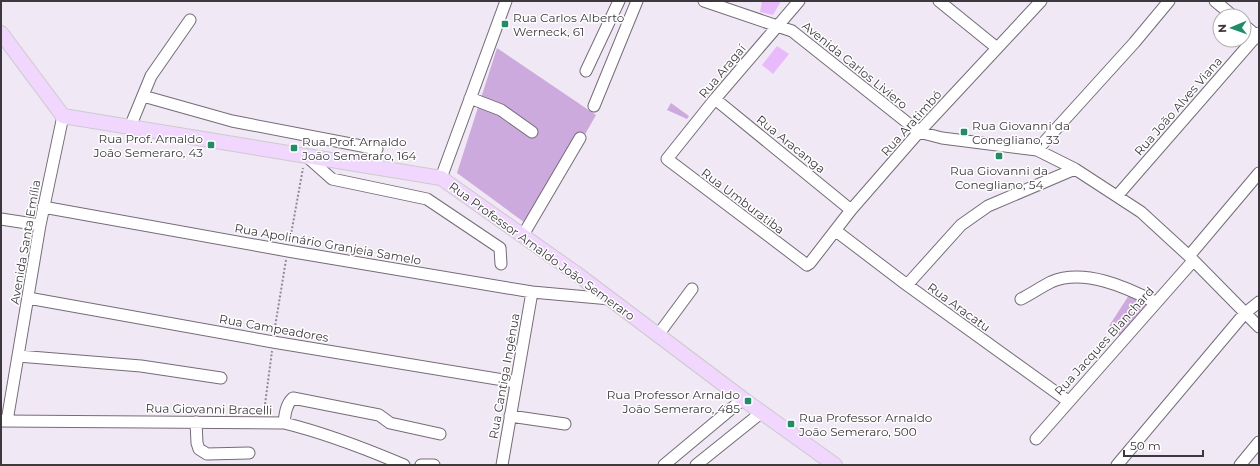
<svg xmlns="http://www.w3.org/2000/svg" width="1260" height="466" font-family="Montserrat,sans-serif">
	<style>
		.green { fill: #cdaadd }
		.building { fill: #e8bafb }
		.lines { fill: none; stroke-linecap: round; stroke-linejoin: round }
		.minor-casing { stroke: #746c77; stroke-width: 13 }
		.major-casing { stroke: #cccbcd; stroke-width: 16 }
		.path { stroke: #908a92; stroke-width: 2; stroke-dasharray: 2 2; stroke-linecap: butt }
		.minor { stroke: #fff; stroke-width: 11 }
		.major { stroke: #f1d6fe; stroke-width: 14 }
		.poi-dot { fill: #228b67; stroke: #fff; stroke-width: 1.5 }
		.labels { text-anchor: middle; dominant-baseline: central; stroke-width: 3; stroke-linejoin: round; paint-order: stroke }
		.poi-label { font-size: 12px; fill: #3c383d; stroke: #fff; text-anchor: start }
		.street-label { font-size: 12px; fill: #3c383d; stroke: #fff }
	</style>
	<rect width="100%" height="100%" fill="#f1e8f5"/>
	<path class="green" d="M497 48 596 115 532 228 457 173Z
		M671 103 689 116 687 119 667 110Z
		M1131 292 1151 301 1123 338 1109 326Z"/>
	<path class="building" d="M762 1H781L773 15 760 12Z
		M777 46 789 54 773 74 762 65Z"/>
	<g class="lines">
		<g class="minor-casing">
			<path id="minor" d="M704 1 792 31 919 132 942 138 1037 150 1075 169 1141 212 1189 256 1259 327
				M799 1 715 99 667 159 807 265 810 263 851 210 919 132 1041 1
				M939 1 997 48
				M1215 1 1233 16
				M1244 25 1259 38
				M586 71 619 1
				M143 96 232 121 377 149
				M470 98 501 110 532 132
				M715 99 851 210
				M594 106 637 1
				M130 127 151 76 190 20
				M1037 150 1134 43 1169 1
				M305 155 332 179 427 199 500 248 501 264
				M441 178 506 1
				M1117 196 1259 33
				M43 207 288 251 532 292 610 299
				M1 219 40 225
				M836 231 907 285 1068 401
				M523 235 580 138
				M1189 256 1259 173
				M907 285 961 225 988 206 1075 169
				M28 298 273 342 515 382
				M1021 299C1031 294 1041 287 1051 282 1084 268 1126 287 1155 302
				M658 335 692 289
				M18 356 141 366 221 378
				M510 416 565 424
				M1 421 284 423C325 433 364 448 404 465
				M7 421 40 225 63 116
				M196 422 197 443 199 449 207 454 249 453
				M284 423C285 414 286 404 293 398L379 415 390 423 440 434
				M1036 439 1193 261
				M421 465H434
				M502 465 532 292
				M664 465 743 399
				M696 465 762 412
				M1117 465 1245 313 1259 302
				M1240 465 1259 442"/>
		</g>
		<g class="major-casing">
			<path id="major" d="M1 33 63 116 441 178 577 274 743 399 835 465"/>
		</g>
		<path class="path" d="M290 240 303 168
			M274 333 286 260
			M264 412 272 351"/>
		<use href="#minor" class="minor"/>
		<use href="#major" class="major"/>
	</g>
	<g class="poi-dot">
		<rect x="501" y="20" width="8" height="8" rx="2"/>
		<rect x="960" y="128" width="8" height="8" rx="2"/>
		<rect x="207" y="141" width="8" height="8" rx="2"/>
		<rect x="290" y="144" width="8" height="8" rx="2"/>
		<rect x="995" y="152" width="8" height="8" rx="2"/>
		<rect x="744" y="397" width="8" height="8" rx="2"/>
		<rect x="787" y="420" width="8" height="8" rx="2"/>
	</g>
	<g class="labels">
		<g class="poi-label">
			<text x="513" y="17">Rua Carlos Alberto<tspan x="513" dy="14">Werneck, 61</tspan></text>
			<text x="972" y="125">Rua Giovanni da<tspan x="972" dy="14">Conegliano, 33</tspan></text>
			<text x="203" y="138" text-anchor="end">Rua Prof. Arnaldo<tspan x="203" dy="14">João Semeraro, 43</tspan></text>
			<text x="302" y="141">Rua Prof. Arnaldo<tspan x="302" dy="14">João Semeraro, 164</tspan></text>
			<text x="999" y="170" text-anchor="middle">Rua Giovanni da<tspan x="999" dy="14">Conegliano, 54</tspan></text>
			<text x="740" y="394" text-anchor="end">Rua Professor Arnaldo<tspan x="740" dy="14">João Semeraro, 485</tspan></text>
			<text x="799" y="417">Rua Professor Arnaldo<tspan x="799" dy="14">João Semeraro, 500</tspan></text>
		</g>
		<g class="street-label">
			<text transform="translate(855 65) rotate(39)">Avenida Carlos Liviero</text>
			<text transform="translate(722 71) rotate(-50)">Rua Aragaí</text>
			<text transform="translate(1178 106) rotate(-49)">Rua João Alves Viana</text>
			<text transform="translate(911 123) rotate(-48)">Rua Aratimbó</text>
			<text transform="translate(791 144) rotate(39)">Rua Aracanga</text>
			<text transform="translate(743 201) rotate(37)">Rua Umburatiba</text>
			<text transform="translate(25 242) rotate(-80)">Avenida Santa Emília</text>
			<text transform="translate(328 244) rotate(10)">Rua Apolinário Granjeia Samelo</text>
			<text transform="translate(542 251) rotate(36)">Rua Professor Arnaldo João Semeraro</text>
			<text transform="translate(959 307) rotate(36)">Rua Aracatu</text>
			<text transform="translate(274 328) rotate(10)">Rua Campeadores</text>
			<text transform="translate(1104 341) rotate(-48)">Rua Jacques Blanchard</text>
			<text transform="translate(504 376) rotate(-80)">Rua Cantiga Ingênua</text>
			<text transform="translate(209 409) rotate(1)">Rua Giovanni Bracelli</text>
		</g>
	</g>
	<rect width="1260" height="466" fill="none" stroke="#3c383d" stroke-width="4"/>
	<g transform="translate(1232 28) rotate(268)"><circle r="19" fill="#ffffff" stroke="#b1afb1"/>
	<path d="M0-3L7 15L0 10L-7 15Z" fill="#228b67"/>
	<text y="-6" font-size="11" font-weight="bold" text-anchor="middle" fill="#3c383d">N</text>
	</g>
	<path d="M1124 450v6h79v-6" fill="none" stroke="#3c383d" stroke-width="2"/>
	<text x="1130" y="450" font-size="12" fill="#3c383d" stroke="#ffffff" stroke-width="3" paint-order="stroke">50 m</text>
</svg>
